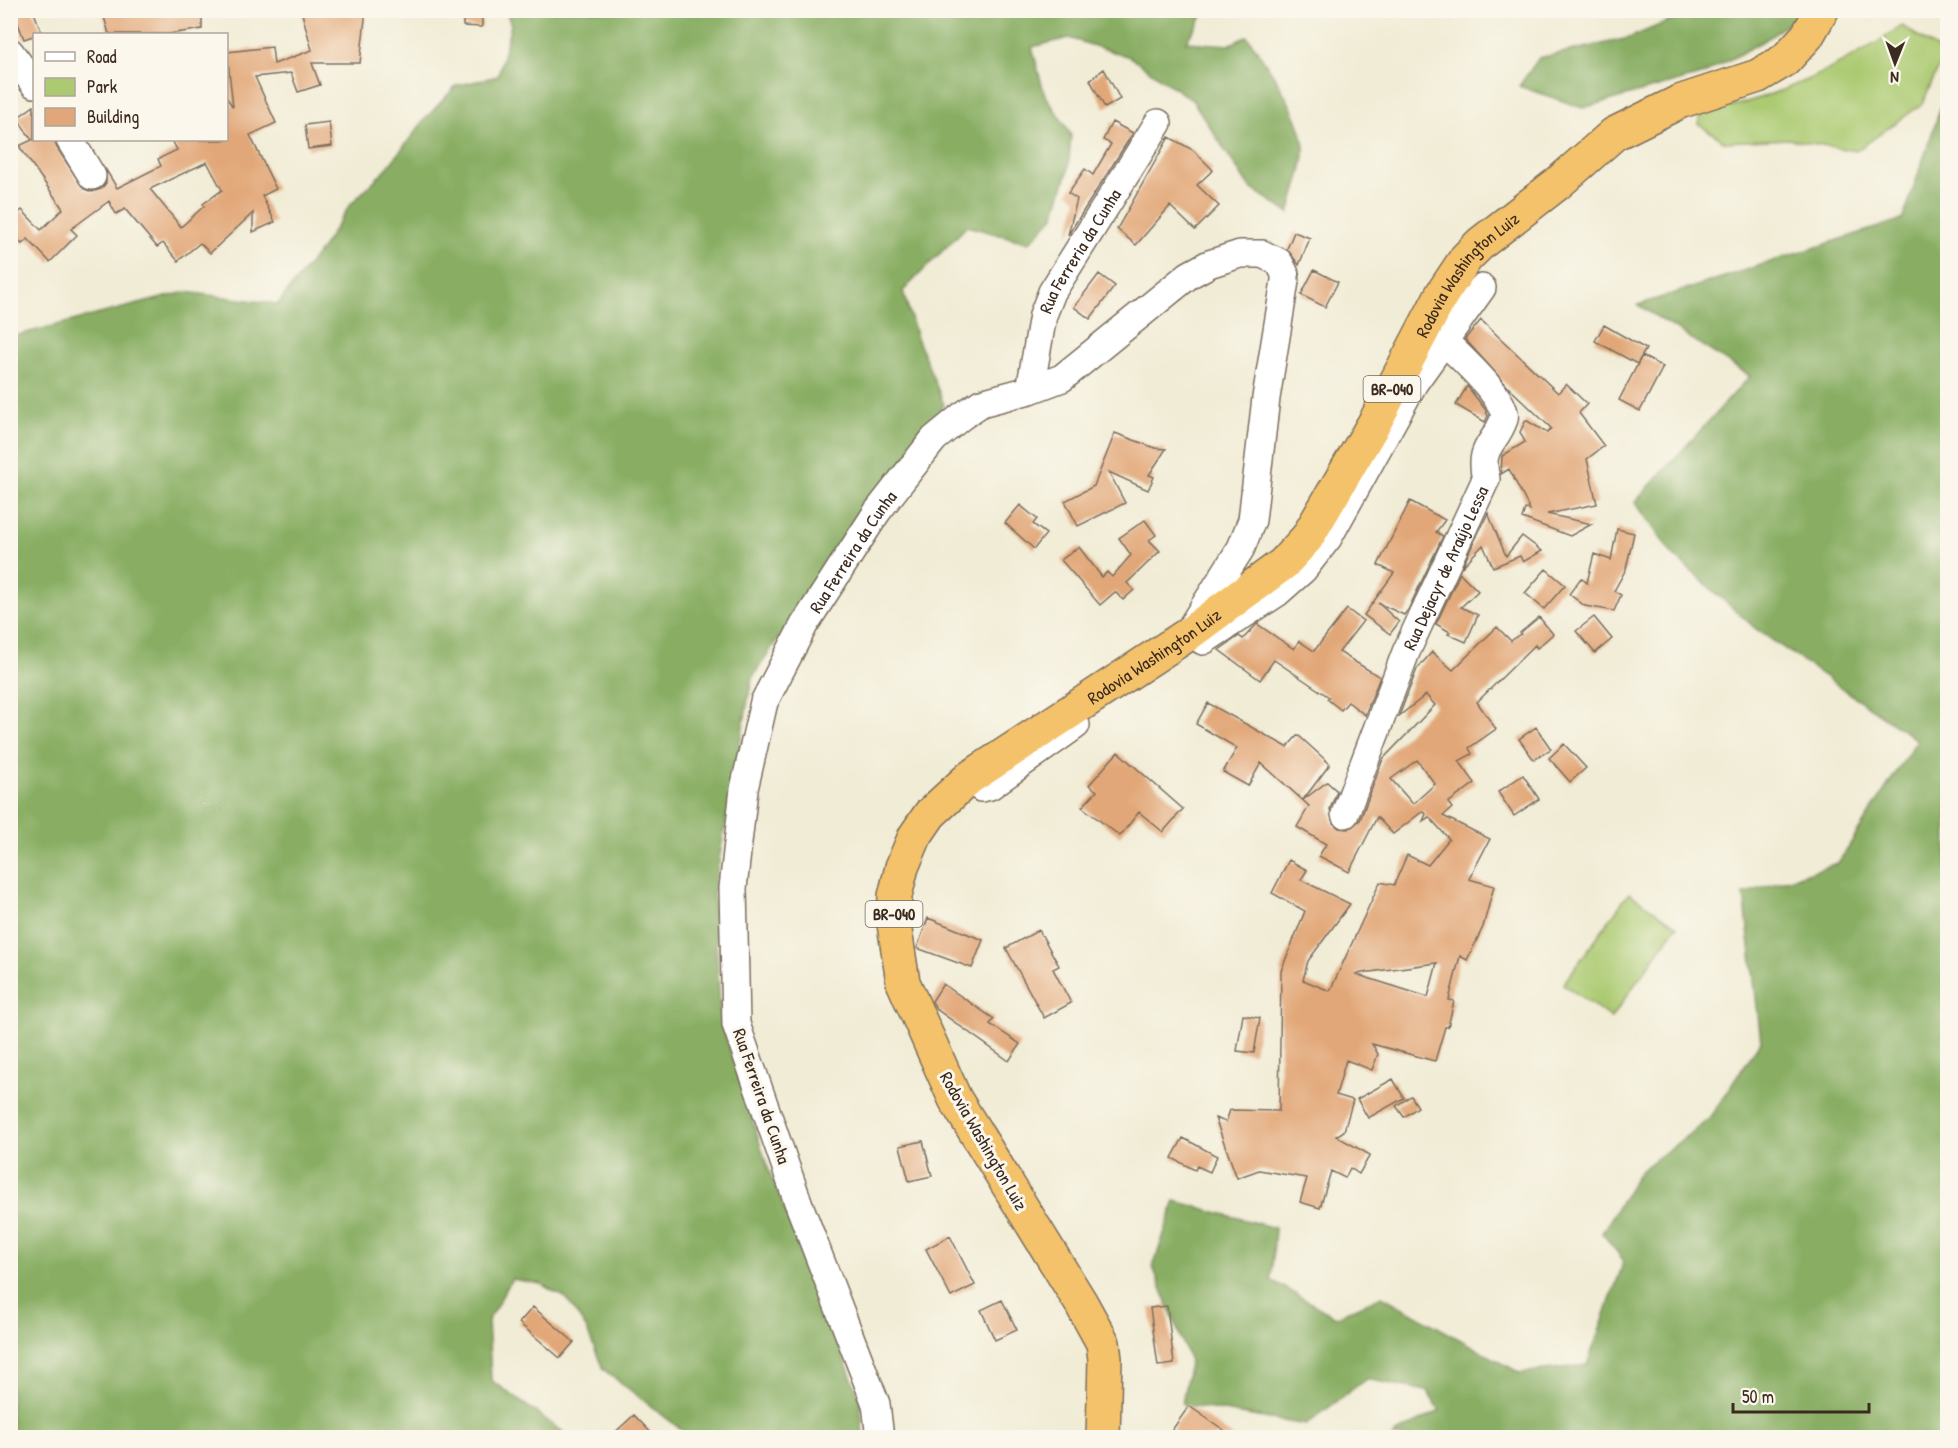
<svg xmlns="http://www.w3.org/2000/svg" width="1958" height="1448" font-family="'Patrick Hand',sans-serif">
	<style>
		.green { fill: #acca72; stroke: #747a48; stroke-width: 1.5 }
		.forest { fill: #89ae64; stroke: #626c41; stroke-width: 1.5 }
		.building { fill: #e2a778; fill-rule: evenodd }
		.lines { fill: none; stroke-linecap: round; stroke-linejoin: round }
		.minor-casing { stroke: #7b6e5e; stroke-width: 30 }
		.highway-casing { stroke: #7b6e5e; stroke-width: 36 }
		.minor { stroke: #fff; stroke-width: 27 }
		.highway { stroke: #f4c26a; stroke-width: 33 }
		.labels { text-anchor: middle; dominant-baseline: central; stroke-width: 6; stroke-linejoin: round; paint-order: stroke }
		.shield { fill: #fbf7ec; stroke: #75685c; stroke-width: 1.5 }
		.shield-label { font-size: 16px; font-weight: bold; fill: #3b2a1e }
		.street-label { font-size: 18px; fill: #3b2a1e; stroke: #fbf7ec }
	</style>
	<rect width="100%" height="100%" fill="#fbf7ec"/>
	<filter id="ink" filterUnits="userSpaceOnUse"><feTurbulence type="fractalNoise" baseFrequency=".0167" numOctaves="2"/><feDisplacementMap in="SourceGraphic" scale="12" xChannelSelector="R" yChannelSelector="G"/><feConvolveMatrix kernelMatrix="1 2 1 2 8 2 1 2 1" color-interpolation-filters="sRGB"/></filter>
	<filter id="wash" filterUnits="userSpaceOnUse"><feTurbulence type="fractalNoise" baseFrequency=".008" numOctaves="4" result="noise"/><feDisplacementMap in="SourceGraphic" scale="24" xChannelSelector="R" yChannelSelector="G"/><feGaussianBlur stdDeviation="1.35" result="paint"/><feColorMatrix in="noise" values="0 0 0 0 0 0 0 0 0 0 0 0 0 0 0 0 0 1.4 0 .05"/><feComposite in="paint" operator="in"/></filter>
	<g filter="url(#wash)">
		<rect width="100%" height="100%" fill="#f1ecd5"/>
		<path class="green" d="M1902 26 1945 54 1922 104 1856 151 1788 139 1725 142 1699 124V114C1777 98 1837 70 1902 26Z
			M1629 893 1677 926 1611 1018 1563 984Z"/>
		<path class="forest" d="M1206 10 1186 42 1229 45 1247 36C1266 63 1307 121 1304 155 1302 174 1294 195 1289 213L1249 187 1193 101 1130 57 1069 38 1032 47 1044 93 1071 135 1068 171 1054 216 1029 243 967 226 903 291 916 335 944 405 796 611 752 678 713 893 721 1024 768 1168 860 1399 863 1437H691L603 1369 586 1328 567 1299 541 1284 512 1279 488 1320 491 1380 570 1437H11L10 337 185 292 278 304 325 244 350 205 388 167 426 118 456 86 498 76 511 25 506 11Z
			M1693 11H1802L1772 36 1704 74 1583 108 1519 86 1539 58 1629 38Z
			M1947 89V1437H1393L1396 1433 1440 1411 1427 1391 1366 1379 1306 1425 1182 1404 1190 1361 1153 1267 1175 1201 1275 1228 1271 1280 1335 1317 1382 1296 1520 1373 1587 1365 1624 1261 1602 1233 1639 1172 1708 1120 1761 1041 1744 894 1838 863 1917 740 1756 629 1672 554 1635 502 1750 376 1638 305 1903 219Z"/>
		<g id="blocks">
			<path class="building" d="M13 10H33L42 33 24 39Z
				M102 10 202 11V29L169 34H109Z
				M301 10H366L360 63H312L320 85 298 92 291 73 255 77 276 123 250 135 276 189 262 196 275 222 253 232V213L210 253 200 243 178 261 163 243 157 247 125 209 116 214 109 201 71 229 77 235 50 262 28 239 22 244 10 231V220L22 210 41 230 63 209 19 146 32 140 17 118 34 106V140H54L57 148 84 189 92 192 101 189 106 183V170L117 188 161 166 158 159 177 150 172 140H226V97L233 107 227 52 272 47 274 64 312 50ZM207 162 222 190 203 204 204 206 181 227 150 189Z
				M463 10H482V27L463 26Z
				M1104 69 1120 99 1105 108 1090 80Z
				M329 122 332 146 308 149 305 125Z
				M1112 122 1133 133 1068 235 1077 199 1068 193 1085 169 1093 175 1111 144 1103 140Z
				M1169 137 1193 150 1213 170 1197 185 1219 206 1195 230 1170 206 1136 245 1117 229Z
				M1294 232 1310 238 1299 265 1287 249Z
				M1314 270 1338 282 1325 307 1301 295Z
				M1099 274 1115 286 1090 319 1074 307Z
				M1481 320 1558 393 1566 384 1587 404 1579 413 1604 446 1587 459 1597 504 1547 514 1592 524 1570 536 1522 518 1525 509 1530 510 1509 469 1501 474 1502 456 1525 442 1520 432 1526 420 1547 433 1551 428 1508 387 1465 339Z
				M1604 325 1646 349 1637 364 1595 341Z
				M1642 356 1663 367 1640 411 1619 400Z
				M1467 386 1485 409 1488 416 1485 422 1456 405Z
				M1115 433 1155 448 1166 449 1149 475 1154 477 1148 490 1109 472 1125 503 1078 526 1065 501 1094 486Z
				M1410 501 1445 520 1436 532 1443 536 1408 610 1404 615 1378 603 1399 622 1390 634 1364 615 1394 573 1378 565Z
				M1020 505 1037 519 1033 524 1046 534 1034 549 1005 523Z
				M1488 513 1506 556 1522 536 1542 551 1523 562 1520 556 1493 567 1483 545 1462 567Z
				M1145 520 1156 535 1149 540 1160 551 1127 583 1134 590 1123 600 1115 592 1100 605 1061 560 1079 547 1102 577 1107 572 1112 577 1131 555 1119 538Z
				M1617 529 1634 533 1626 569 1614 591 1621 595 1614 611 1585 606 1569 594 1581 578 1587 583 1594 554 1611 560Z
				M1546 569 1565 585 1544 609 1525 593Z
				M1460 573 1478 591 1461 607 1478 615 1466 642 1448 634 1450 632 1436 624Z
				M1347 609 1363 621 1339 652 1380 677 1365 715 1348 702 1341 710 1327 699 1329 697 1274 660 1260 680 1219 650 1239 636 1243 639 1257 624 1294 649 1299 641 1314 651Z
				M1539 617 1553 634 1537 648 1535 645 1477 702 1496 729 1469 748 1472 754 1459 761 1475 783 1448 803 1452 808 1443 816 1490 839 1469 879 1494 886 1483 927 1467 960 1460 956 1449 1000 1454 1001 1448 1027H1445L1435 1061 1372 1044 1378 1054 1372 1070 1346 1060 1336 1095 1353 1100 1344 1131 1336 1136 1370 1155 1359 1174 1350 1168 1345 1178 1331 1171 1320 1208 1300 1202 1307 1178 1259 1170 1237 1178 1215 1118 1226 1122 1230 1110 1279 1111 1281 971 1305 911 1272 893 1289 860 1307 870 1301 880 1350 904 1308 961 1303 980 1330 991 1380 882 1394 885 1407 855 1428 865 1449 839 1429 817 1423 821 1426 814 1423 811 1393 834 1377 817 1349 872 1319 856 1326 844 1297 827 1309 806 1261 763 1248 786 1223 772 1237 748 1196 724 1208 703 1287 747 1298 735 1330 764 1303 800 1327 782 1337 791 1330 809 1333 823 1339 828 1348 829 1360 820 1383 759 1435 705 1426 695 1399 716 1417 669 1432 652 1453 670 1497 627 1511 641 1520 634 1521 635 1520 633ZM1417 760 1435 784 1413 804 1391 779ZM1437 963 1428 997 1355 974Z
				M1594 617 1612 639 1595 653 1576 631Z
				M1536 727 1551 749 1534 760 1519 739Z
				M1564 744 1586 768 1570 782 1549 758Z
				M1118 752 1183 809 1163 832 1139 812 1120 836 1082 807 1097 791 1089 785Z
				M1523 775 1539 799 1514 816 1498 792Z
				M928 918 983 940 972 968 917 948Z
				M1039 930 1059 966 1053 969 1071 1003 1044 1018 1006 948Z
				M943 984 994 1019 990 1024 1020 1044 1009 1061 936 1009 932 1001Z
				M1243 1015 1260 1018 1254 1053 1237 1051Z
				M1393 1079 1404 1098 1368 1118 1357 1099Z
				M1411 1096 1418 1107 1404 1117 1396 1106Z
				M1183 1138 1217 1156 1210 1172 1197 1166 1195 1170 1172 1158Z
				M923 1141 932 1176 909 1181 900 1146Z
				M950 1236 975 1285 951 1297 926 1249Z
				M1002 1300 1017 1330 995 1340 981 1310Z
				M1167 1306 1174 1364 1158 1366 1150 1308Z
				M533 1307 574 1342 560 1358 519 1323Z
				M1189 1406 1234 1437H1183L1172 1430Z
				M634 1415 655 1437H610Z"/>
		</g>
	</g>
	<g filter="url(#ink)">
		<use href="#blocks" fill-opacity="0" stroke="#7b6e5e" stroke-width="1.5"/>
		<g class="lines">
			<g class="minor-casing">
				<g id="minor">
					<path d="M10 52 34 84"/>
					<path d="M70 140 92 176"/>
					<path id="s1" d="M1030 390 1043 315 1052 292 1158 123"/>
					<path d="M1203 641 1277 593 1303 570 1328 538 1414 383 1482 288"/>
					<path d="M969 778 981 788 990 786 1076 725"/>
					<path id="s2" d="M1345 814 1406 652 1486 479C1478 446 1495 445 1504 419 1510 401 1456 353 1443 340"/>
					<path id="s3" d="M880 1438 876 1404 798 1202 736 1024 733 888 744 789 764 702 804 625 877 512 934 439 962 416 981 403 1030 390 1062 378 1189 275 1209 264 1240 254H1262L1279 262 1285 274V281L1266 398 1252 520 1241 548 1190 629"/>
				</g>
			</g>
			<g class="highway-casing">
				<g id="highway">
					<path id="s4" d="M1103 1438 1105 1359 1103 1343 1081 1303 955 1099 903 982 894 924 895 896 902 867 915 836 930 814 969 778 1187 635 1283 564 1307 538 1376 420 1442 294 1466 258 1481 243 1557 184 1614 134 1679 102 1758 76 1785 60 1807 36 1822 10"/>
				</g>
			</g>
			<use href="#minor" class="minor"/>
			<use href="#highway" class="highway"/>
		</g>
	</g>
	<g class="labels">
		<g class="shield">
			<rect x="1363.5" y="376" width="57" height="26" rx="4.5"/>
			<rect x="865.5" y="901" width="57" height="26" rx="4.5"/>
		</g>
		<g class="shield-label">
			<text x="1392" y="389">BR-040</text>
			<text x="894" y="914">BR-040</text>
		</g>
		<g class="street-label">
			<text stroke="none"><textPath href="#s1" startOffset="150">Rua Ferreria da Cunha</textPath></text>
			<text stroke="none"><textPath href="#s4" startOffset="1464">Rodovia Washington Luiz</textPath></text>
			<text stroke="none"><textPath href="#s3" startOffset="939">Rua Ferreira da Cunha</textPath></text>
			<text stroke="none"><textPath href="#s2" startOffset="266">Rua Dejacyr de Araújo Lessa</textPath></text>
			<text stroke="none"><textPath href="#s4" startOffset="960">Rodovia Washington Luiz</textPath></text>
			<text transform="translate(762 1096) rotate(71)">Rua Ferreira da Cunha</text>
			<text transform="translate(984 1141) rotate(60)">Rodovia Washington Luiz</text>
		</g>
	</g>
	<rect width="1958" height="1448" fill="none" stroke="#fbf7ec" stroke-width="36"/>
	<rect x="33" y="33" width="195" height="108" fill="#fbf7ec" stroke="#aea59a" stroke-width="1.5"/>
	<rect x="45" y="52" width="30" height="9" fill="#ffffff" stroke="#aea59a" stroke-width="1.5"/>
	<text x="87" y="63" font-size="18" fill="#3b2a1e">Road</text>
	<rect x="45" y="78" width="30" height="18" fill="#acca72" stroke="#aea59a" stroke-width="1.5"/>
	<text x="87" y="93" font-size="18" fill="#3b2a1e">Park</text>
	<rect x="45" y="108" width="30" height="18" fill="#e2a778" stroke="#aea59a" stroke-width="1.5"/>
	<text x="87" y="123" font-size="18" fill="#3b2a1e">Building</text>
	<g transform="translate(1895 63) rotate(181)" stroke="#fbf7ec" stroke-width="4.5" paint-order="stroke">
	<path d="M0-4.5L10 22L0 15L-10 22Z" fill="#3b2a1e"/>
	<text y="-9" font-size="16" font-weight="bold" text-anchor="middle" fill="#3b2a1e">N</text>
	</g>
	<path d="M1733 1403v9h136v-9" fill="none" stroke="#3b2a1e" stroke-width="3"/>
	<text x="1742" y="1403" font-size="18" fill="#3b2a1e" stroke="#fbf7ec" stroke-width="4.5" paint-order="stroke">50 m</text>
</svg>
